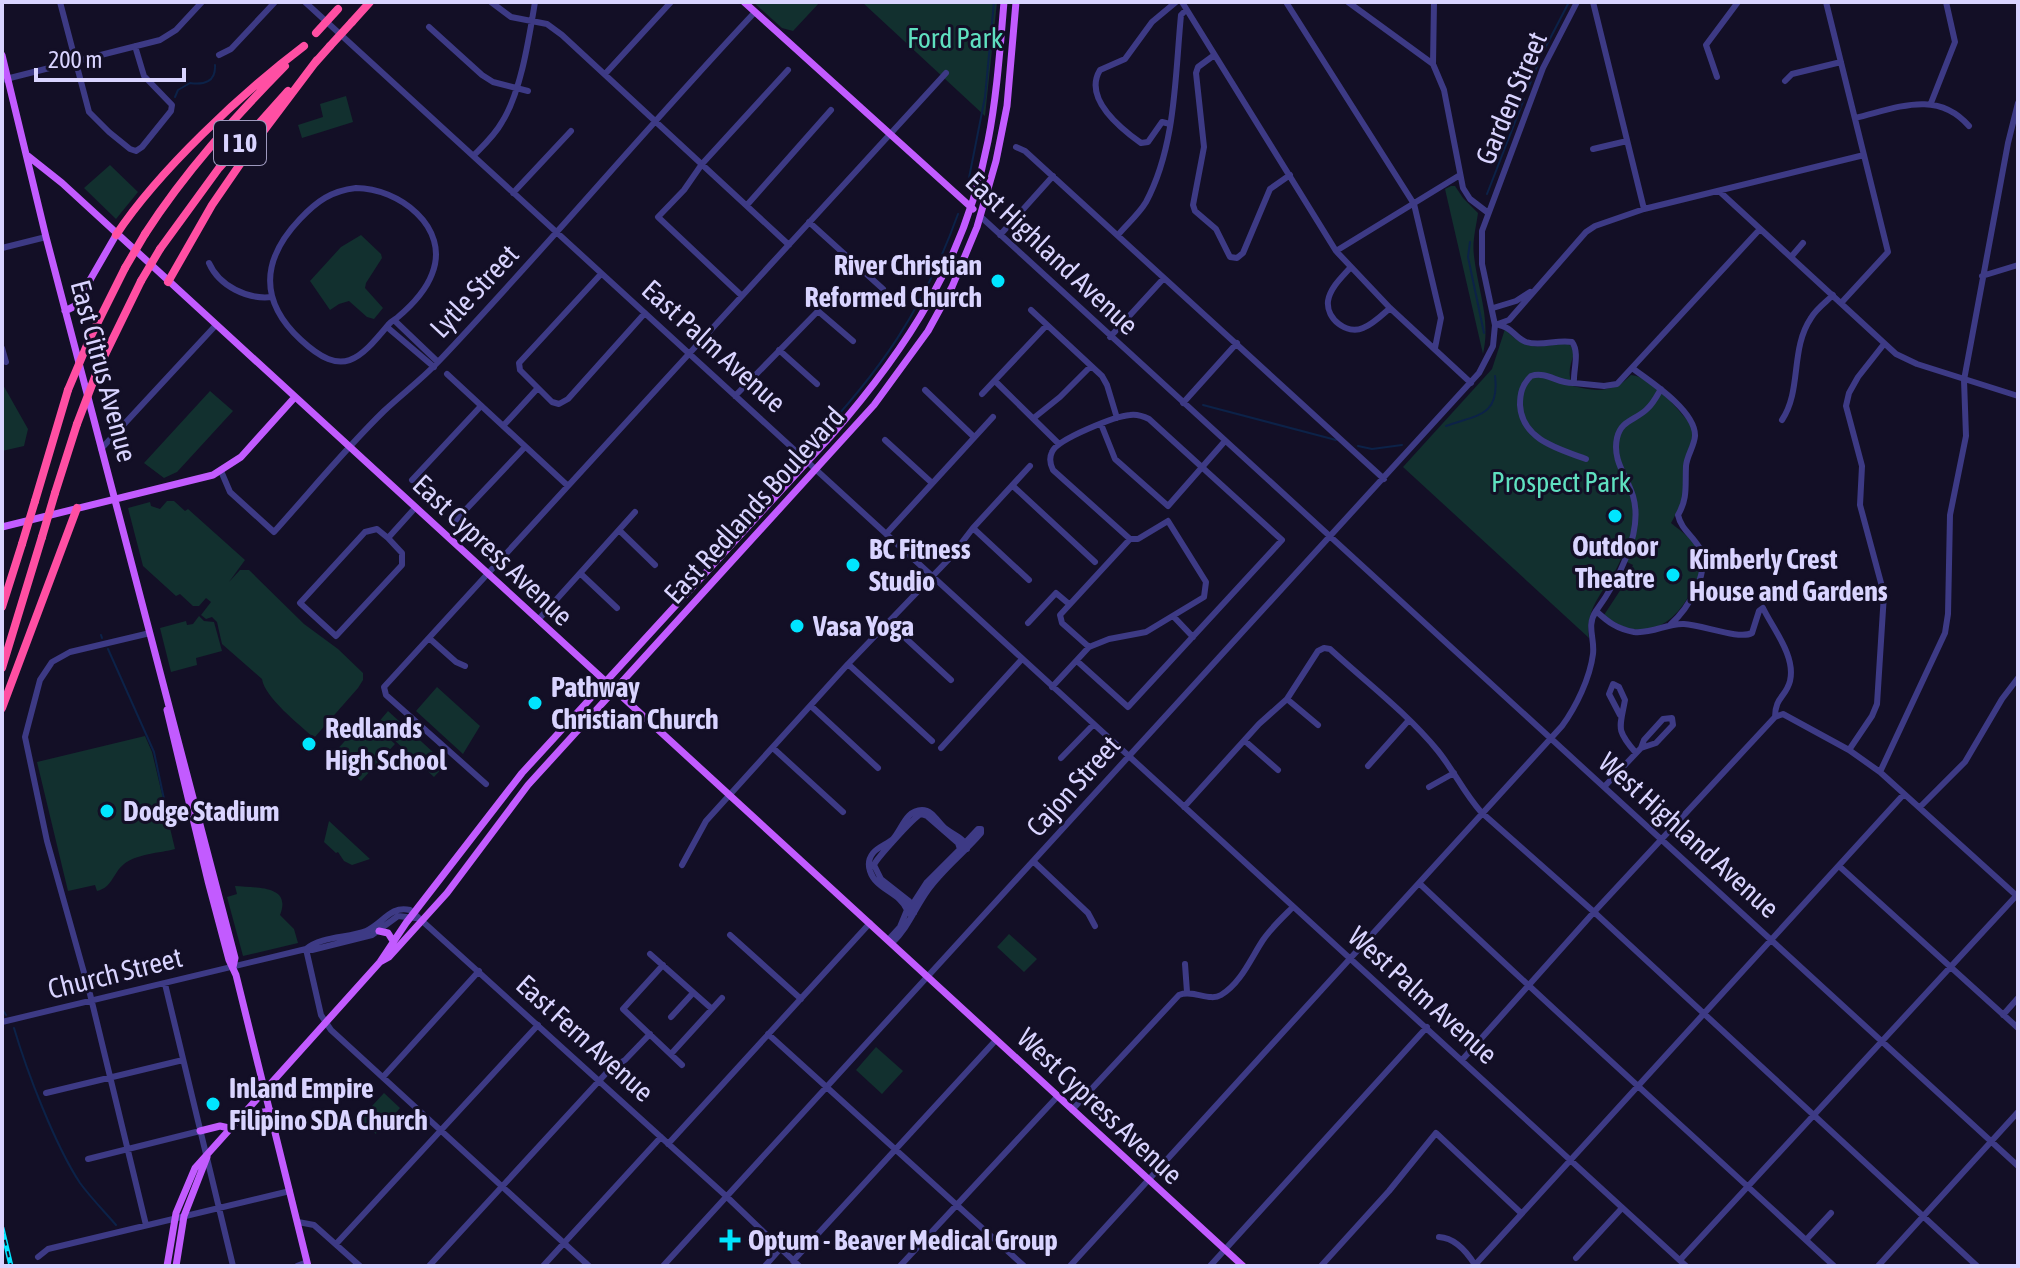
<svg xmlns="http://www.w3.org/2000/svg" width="2020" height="1268" font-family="'Asap Condensed',sans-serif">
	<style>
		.green { fill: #12302f }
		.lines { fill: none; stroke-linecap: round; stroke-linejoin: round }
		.stream { stroke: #0c2248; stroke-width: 2 }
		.minor { stroke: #3d3a85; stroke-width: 6 }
		.major { stroke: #c25bff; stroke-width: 7 }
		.highway { stroke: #ff4fa3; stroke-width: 8 }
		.rail-casing { stroke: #00e5ff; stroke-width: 5 }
		.rail { stroke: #130f26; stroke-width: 2; stroke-dasharray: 6; stroke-linecap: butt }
		.highway-bridge { stroke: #ff4fa3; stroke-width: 8 }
		.poi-dot { fill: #00e5ff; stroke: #130f26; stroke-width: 3 }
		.labels { text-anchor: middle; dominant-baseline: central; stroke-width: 6; stroke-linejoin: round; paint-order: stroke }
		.shield { fill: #130f26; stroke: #9e99be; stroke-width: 2 }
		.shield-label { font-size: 26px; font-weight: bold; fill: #d9d4ff }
		.park-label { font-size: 28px; fill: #5fe0c0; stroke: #130f26 }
		.street-label { font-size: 28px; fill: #d9d4ff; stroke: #130f26 }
		.poi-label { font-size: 28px; font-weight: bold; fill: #d9d4ff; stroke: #130f26; text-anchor: start }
	</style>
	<rect width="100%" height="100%" fill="#130f26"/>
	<path class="green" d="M753 2H820L793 31 782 28Z
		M862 2H997L985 116Z
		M346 96 353 122 302 138 298 125 323 117 320 104Z
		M110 165 138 192 116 219 84 188Z
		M1451 186H1455L1463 198 1478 213C1476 228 1472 241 1474 256 1478 291 1491 319 1483 354L1445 189Z
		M361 235 381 254 382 258 366 283 365 288 383 308 374 319 367 317 349 301 339 304 330 310 310 281 341 247Z
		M1505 329C1526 352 1538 347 1566 343L1571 346 1574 354C1570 366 1567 374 1573 386 1596 392 1614 393 1631 375 1655 378 1674 406 1690 423L1693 430 1683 501 1671 523C1682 532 1696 541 1700 556 1703 569 1697 581 1691 592 1671 630 1639 643 1604 615L1625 583 1633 565 1621 559C1609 588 1584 605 1589 638L1403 467 1492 369Z
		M2 383 28 429 24 446 2 451Z
		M210 391 233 411 177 472 164 478 144 463Z
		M167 501H174L185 511 188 509 245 560 229 582 240 570H249L304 624 338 649 363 673V680L358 688 314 738C299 724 265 698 262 679L222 644 217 622 212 617 206 619 201 615 211 602 206 598 199 606H193L180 594 176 596 143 566 128 508 150 502 151 506 160 509Z
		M199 616 204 621 214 622 222 651 196 658 197 665 171 672 160 628 186 621 187 625 193 624Z
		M437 687 480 726 463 754 416 711Z
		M388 711 446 764 434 777 377 724Z
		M366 718 395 744 361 781 332 755Z
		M145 736 152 752 175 849C160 853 136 854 124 864 112 874 113 887 97 891L95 885 68 891 37 762Z
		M329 821 370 859 352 865 344 861 338 852 336 853 324 842Z
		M235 886C257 888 292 885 280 915L294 929 298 943 243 956 227 897 237 894Z
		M1009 934 1037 959 1024 972 997 947Z
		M876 1047 903 1071 882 1094 856 1070Z
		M384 1093 400 1108 381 1130 378 1128 376 1134 360 1119Z"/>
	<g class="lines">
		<path class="stream" d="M1542 54 1569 2
			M1527 91 1540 59
			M175 97 178 90 190 83C204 85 216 82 215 65
			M967 188 985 97 994 2
			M1487 194 1524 99
			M1470 242 1468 257 1484 333
			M1203 405 1336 440
			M1446 426C1476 415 1500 417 1495 376
			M810 446C880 372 923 311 958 214
			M1358 446 1372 449 1402 445
			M101 635 102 638
			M108 649 154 752 164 799
			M2 1009 6 1015
			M14 1028C27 1072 55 1145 80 1183 91 1198 104 1211 116 1225"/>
		<path class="minor" d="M60 2 89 112 109 132 130 149 136 151 142 147 171 111 172 105 144 76 135 46
			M305 2 1686 1266
			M491 2 511 17 547 24 562 35 789 245
			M1182 2 1336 251 1390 308 1471 383
			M1286 2 1414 204 1441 318 1435 348
			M1348 2 1433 64 1444 90 1463 188 1470 199 1487 212
			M1593 2 1644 209
			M1826 2 1888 252 1842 302
			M429 27 482 75 493 82 528 91
			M219 55 231 49 275 2
			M1213 56 1198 67 1196 73 1204 147 1193 205 1195 211 1216 229 1230 257 1237 258 1243 253 1270 189 1290 175
			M1433 64 1434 2
			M605 74 671 2
			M1717 77 1706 45 1738 2
			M2 80 160 40 176 30 202 2
			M1785 81 1792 74 1841 62
			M1931 103 1955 42 1946 2
			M1855 118C1897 108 1937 89 1969 126
			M1170 124 1162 122 1148 142 1141 143C1120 128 1083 98 1100 70L1125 59 1152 22 1176 2
			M1016 147 1025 151 1384 479
			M1593 149 1627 141
			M474 155C484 145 495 135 502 122 521 92 529 38 535 2
			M356 188C398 188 451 227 432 274 426 290 411 306 398 317 396 319 391 321 389 324 359 360 343 379 301 340 259 301 261 260 300 219 317 201 331 191 356 188Z
			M1719 191 1896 354 1917 364 2018 396
			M513 193 571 131
			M747 205 831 110
			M980 216 2018 1166
			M809 222 883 289
			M1000 235 1053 176
			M1118 235C1127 224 1139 214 1146 202 1176 146 1175 76 1181 15L1186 10
			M2 248 46 237
			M1336 251 1460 175
			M1791 257 1803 243
			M209 263C219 286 248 300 272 297
			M1350 268C1342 277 1330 288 1328 301 1326 319 1347 335 1363 328 1373 324 1382 315 1390 308
			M601 274 519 363 520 370 552 402 559 404 568 399 645 313
			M1982 276 2018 265
			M742 296 658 217 684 190 702 164 788 70
			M1493 308 1516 301 1530 292
			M1031 310 1102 376 1107 385 1117 418
			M394 320 438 362
			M1495 325 1509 320 1586 232 1595 226 1644 209 1864 155
			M1499 325C1512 327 1515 338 1526 342 1541 347 1557 339 1572 342 1580 353 1573 370 1574 383L1604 386 1617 384 1760 229
			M387 327 434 367
			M1110 337 1164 278
			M2 348 6 362
			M779 350 817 384
			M1632 368C1650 381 1696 411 1695 436 1694 447 1687 455 1686 466 1685 486 1688 498 1678 515 1681 529 1692 535 1699 547 1712 571 1688 609 1670 625
			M447 374 568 486
			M995 381 1059 444
			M1574 383C1558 384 1547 371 1531 376 1522 385 1520 393 1520 405 1522 440 1559 449 1586 459
			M925 390 974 437
			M982 394 1046 326
			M735 396 818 311 853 341
			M1183 403 1237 343
			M1035 417 1060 397 1091 366
			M1782 420C1802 390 1790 349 1811 318 1816 309 1826 302 1833 295
			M1101 424 1115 459 1168 506
			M503 426 537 389
			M885 440 932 483
			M101 449 216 325
			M221 471 230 492 274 532C310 492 345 449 384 411 402 394 421 380 438 362 546 248 647 127 755 12
			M412 480 481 406
			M1013 486 1095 562
			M1168 506 1225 441
			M456 520 525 447
			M973 528 1029 580
			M620 531 655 565
			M886 534 993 417
			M388 538 402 553V565L336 636 300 603 365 532 377 529 388 538 415 508
			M581 574 617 608
			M1596 611C1617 582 1644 533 1633 496 1627 476 1612 461 1617 438 1621 420 1636 420 1647 409 1653 404 1657 396 1661 389
			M1173 616 1193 637
			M538 620 635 512
			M888 622 951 680
			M1028 623 1056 593 1069 604
			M429 638 456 662 465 666
			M1089 647 1062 623 1060 615 1130 539H1138L1168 521
			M1077 661 1128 707 1282 540 1149 419C1143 416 1137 414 1130 415 1116 416 1057 439 1052 452 1049 458 1050 464 1053 470L1130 539
			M848 664 932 741
			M1052 687 1089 647 1109 639 1146 632 1204 597 1206 582 1168 521
			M1287 699 1318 725
			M811 706 878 768
			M1620 715 1609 694 1613 684 1619 687 1625 700C1620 728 1615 729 1636 753
			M1775 717 1783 714 1849 750 1880 772 2018 897
			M1245 741 1278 770
			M773 748 843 812
			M941 748 1022 659
			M1849 750 1872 716 1877 704 1884 594 1860 505 1862 466 1846 406 1849 393 1858 377 1884 344
			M1061 758 1093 725
			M1368 766 1409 720
			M1880 772 1945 633 1948 614 1950 515 1966 436 1964 380 2008 143 2018 103
			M486 784 386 695 384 687 946 73
			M1429 787 1454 773
			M1604 787 1641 748 1644 740 1663 719 1672 718 1673 725 1656 743 1641 748
			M1184 807 1259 724 1287 699 1318 651 1324 648 1330 649C1366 682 1407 713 1438 751 1454 771 1464 793 1481 812L1594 912 1977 1266
			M1920 807 1965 762 2002 699 2018 678
			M1033 861 1088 913 1095 926
			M682 865 706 821 848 664 950 558 973 528 1030 466
			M1839 866 2018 1028
			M1419 883C1556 1013 1696 1138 1834 1266
			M907 913 927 882 960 849 958 843 927 816 921 814C914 817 876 859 874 865L881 879 909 901 914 913
			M730 935 801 999
			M888 940 900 927 907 910C900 892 876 890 870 871 868 865 869 858 873 853 878 847 887 844 893 839 902 829 906 810 922 810 933 810 938 823 946 829 955 836 964 837 967 849
			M892 943C908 928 915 908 928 890 943 869 964 853 981 833V829H978L963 845
			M306 949C321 936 348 938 366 931 383 924 390 905 410 910L726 1196 799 1266
			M306 949 321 1015 331 1030 589 1266
			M650 954 712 1009
			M1185 964 1187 992
			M663 965 623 1009 682 1065
			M165 984 233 1266
			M2003 1015 2018 998
			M671 1017 693 993
			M2 1022 306 949 312 950 372 935 398 916 415 918
			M768 1034 1024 1266
			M671 1054 722 998
			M1462 1060 1594 912 1775 717C1775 697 1786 697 1790 681 1796 656 1773 629 1763 608
			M383 1077 479 971
			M46 1093 183 1060
			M1072 1110 1179 995C1193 989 1209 1002 1221 995 1241 983 1251 958 1263 940 1271 928 1283 917 1293 907
			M668 1144 870 923
			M88 1159 200 1131
			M298 1222 314 1225 360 1266
			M146 1225 90 994 47 841 25 737 40 680 52 662 70 652 150 633
			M1439 1237C1456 1238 1467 1252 1475 1265
			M1806 1240 1831 1213
			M336 1244 538 1025
			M38 1257 48 1249 290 1191
			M1576 1258 1622 1208
			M1680 1260 2016 896
			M793 1261 996 1040
			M297 1266 307 1262
			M429 1266 610 1069 625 1060 650 1034
			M543 1266 661 1137
			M663 1266 1479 373 1493 346 1495 325 1482 264V231L1543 68 1577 2
			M765 1266 780 1249
			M900 1266 1057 1097
			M1070 1266 1562 726C1576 707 1590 678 1593 654 1595 638 1586 626 1596 611 1608 622 1617 629 1634 632 1653 634 1667 623 1684 624 1703 625 1739 640 1752 633L1759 611 1763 608
			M1210 1266 1427 1027
			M1321 1266 1389 1191 1436 1133 1521 1213
			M1474 1266 1904 794
			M1878 1266 2018 1112"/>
		<path class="major" d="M744 2 973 209
			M2 55 46 237 235 958 233 967
			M28 156 62 183 1243 1266
			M65 311 75 306 116 235
			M2 527 213 475 241 457 295 397
			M167 710 208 881 229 960 236 975 308 1266
			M379 931 388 933 393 941
			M380 962 389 957 447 893 528 785 874 405 928 331 952 287 977 227 996 161 1007 106 1016 2
			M240 1115 271 1111
			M200 1131 220 1126 229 1128
			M167 1266 176 1213 195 1168 380 962 406 923 522 773 830 437C908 348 965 260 988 141 997 95 1000 48 1004 2
			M176 1266 184 1216 207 1157"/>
		<path class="highway" d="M352 22 370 2
			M314 64 330 46
			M145 234C185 172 233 119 285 66
			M116 235C159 170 242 93 304 46
			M160 249 219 168 288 91
			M168 282 212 205 256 141 317 60
			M90 338 125 268
			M98 369 141 281
			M55 493 77 424
			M35 501 68 390
			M2 607 22 544
			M2 668 42 537
			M2 708 77 508"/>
		<g class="rail-casing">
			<path id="rail" d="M2 1228 11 1266"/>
		</g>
		<use href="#rail" class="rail"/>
		<path class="highway-bridge" d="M316 33 338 9
			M330 46 352 22
			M125 268 145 234
			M141 281 160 249
			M68 390 90 338
			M77 424 98 369
			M42 537 55 493
			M22 544 35 501"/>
	</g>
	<g class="poi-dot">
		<circle cx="998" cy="281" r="8"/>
		<circle cx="1615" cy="516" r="8"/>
		<circle cx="853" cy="565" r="8"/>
		<circle cx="1673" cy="575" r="8"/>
		<circle cx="797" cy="626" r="8"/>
		<circle cx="535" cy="703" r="8"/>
		<circle cx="309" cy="744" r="8"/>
		<circle cx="107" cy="811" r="8"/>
		<circle cx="213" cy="1104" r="8"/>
		<path d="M726 1228h8v8h8v8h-8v8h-8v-8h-8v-8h8z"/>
	</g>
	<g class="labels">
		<rect class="shield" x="214" y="121" width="52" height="44" rx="6"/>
		<g class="shield-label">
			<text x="240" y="143">I 10</text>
		</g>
		<g class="park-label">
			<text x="955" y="38">Ford Park</text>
			<text x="1561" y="482">Prospect Park</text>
		</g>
		<g class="street-label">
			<text transform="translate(1511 98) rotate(-67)">Garden Street</text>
			<text transform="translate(1052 253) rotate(43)">East Highland Avenue</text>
			<text transform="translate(474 291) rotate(-47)">Lytle Street</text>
			<text transform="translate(714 346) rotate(42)">East Palm Avenue</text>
			<text transform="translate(104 371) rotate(75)">East Citrus Avenue</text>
			<text transform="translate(754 505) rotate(-48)">East Redlands Boulevard</text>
			<text transform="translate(493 550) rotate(43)">East Cypress Avenue</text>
			<text transform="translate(1073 786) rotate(-48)">Cajon Street</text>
			<text transform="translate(1689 835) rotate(42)">West Highland Avenue</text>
			<text transform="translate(115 973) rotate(-14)">Church Street</text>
			<text transform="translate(1423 995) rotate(42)">West Palm Avenue</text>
			<text transform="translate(585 1038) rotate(42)">East Fern Avenue</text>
			<text transform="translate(1100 1106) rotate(43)">West Cypress Avenue</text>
		</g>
		<g class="poi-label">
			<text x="982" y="265" text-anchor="end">River Christian<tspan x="982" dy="32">Reformed Church</tspan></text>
			<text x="1615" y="546" text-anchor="middle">Outdoor<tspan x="1615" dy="32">Theatre</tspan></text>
			<text x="869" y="549">BC Fitness<tspan x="869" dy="32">Studio</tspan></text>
			<text x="1689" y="559">Kimberly Crest<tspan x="1689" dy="32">House and Gardens</tspan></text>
			<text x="813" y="626">Vasa Yoga</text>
			<text x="551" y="687">Pathway<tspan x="551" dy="32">Christian Church</tspan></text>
			<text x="325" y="728">Redlands<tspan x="325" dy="32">High School</tspan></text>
			<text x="123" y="811">Dodge Stadium</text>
			<text x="229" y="1088">Inland Empire<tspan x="229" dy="32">Filipino SDA Church</tspan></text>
			<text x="748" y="1240">Optum - Beaver Medical Group</text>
		</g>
	</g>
	<rect width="2020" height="1268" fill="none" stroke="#d9d4ff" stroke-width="8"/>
	<path d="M36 68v12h148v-12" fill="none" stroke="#d9d4ff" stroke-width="4"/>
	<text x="48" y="68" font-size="24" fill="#d9d4ff" stroke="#130f26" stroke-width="6" paint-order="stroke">200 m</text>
</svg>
